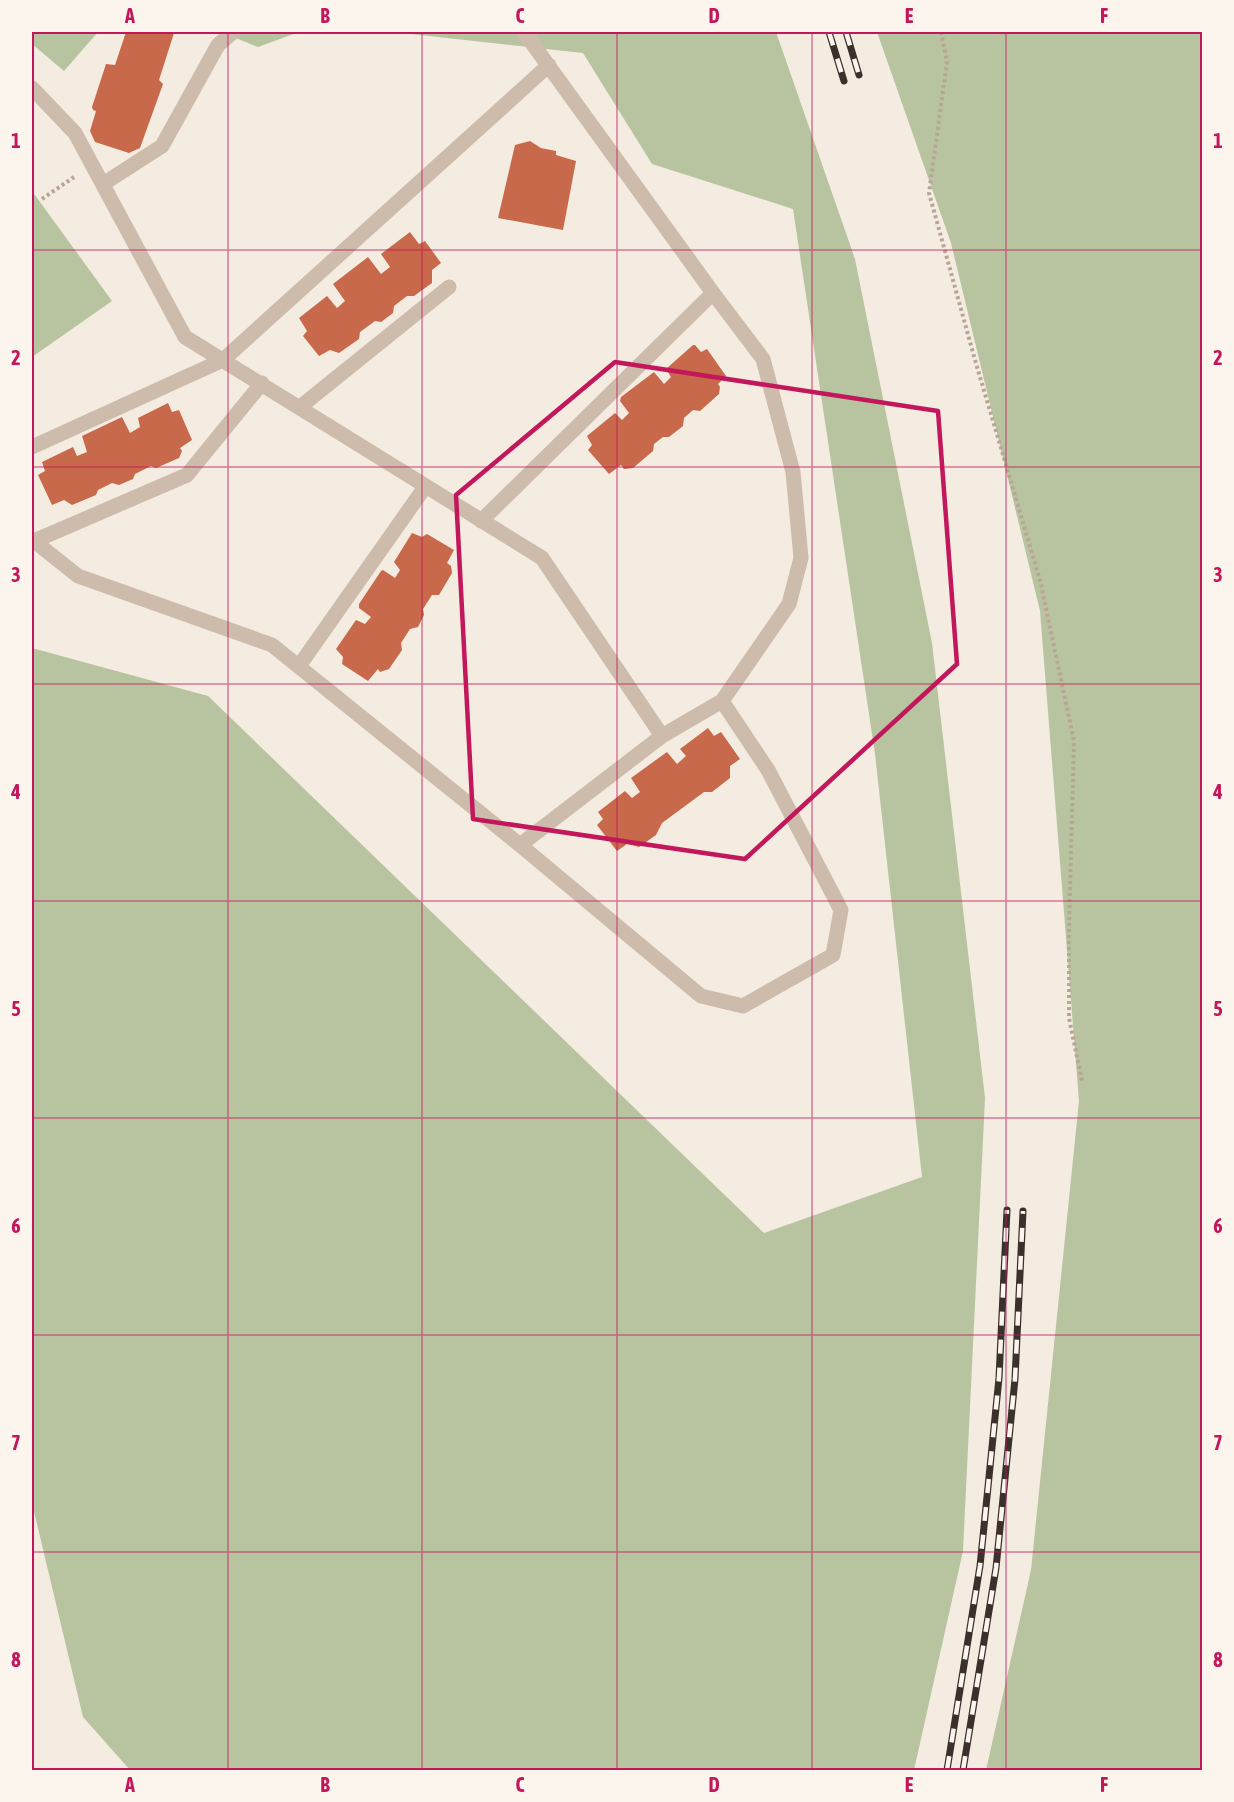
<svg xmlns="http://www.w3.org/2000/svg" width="1234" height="1802" font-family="'Asap Condensed',sans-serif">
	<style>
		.green { fill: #b8c4a0 }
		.building { fill: #c8694b }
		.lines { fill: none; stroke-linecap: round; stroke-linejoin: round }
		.path { stroke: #b9a596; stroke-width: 4; stroke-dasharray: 3 3; stroke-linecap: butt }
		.minor { stroke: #cdbbac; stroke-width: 15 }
		.rail-casing { stroke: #3b302b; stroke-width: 7 }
		.rail { stroke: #fbf5ee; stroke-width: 4.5; stroke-dasharray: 14; stroke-linecap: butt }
		.marked { fill: none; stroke: #c2185b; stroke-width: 4.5; stroke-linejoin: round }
		.grid { fill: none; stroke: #c2185b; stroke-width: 1.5; stroke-opacity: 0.55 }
		.neatline { fill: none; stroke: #c2185b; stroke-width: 2 }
		.grid-label { font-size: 20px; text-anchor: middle; font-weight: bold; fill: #c2185b }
	</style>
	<rect width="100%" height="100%" fill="#f4ebe1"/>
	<path class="green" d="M32 32H98L64 71 32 44Z
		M221 32H299L258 47Z
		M393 32H776L855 259 932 643 985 1098 963 1551 914 1770H130L83 1717 32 1503V648L208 696 764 1233 922 1177 875 754 793 209 652 164 583 53Z
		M877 32H1202V1770H986L1031 1570 1079 1101 1040 611 951 243Z
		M32 191 112 301 32 357Z"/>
	<path class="building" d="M126 32H174V33L159 80 163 84 140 148 129 153 95 142 90 131 96 111 93 110 92 107 106 64 115 65Z
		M530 141 541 148 556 151V155L576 161 563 230 498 218 515 145Z
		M410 232 419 244 425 241 441 263 432 270V283L414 296H407L394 306 393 313 381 322 375 321 360 332 359 339 339 353 330 350 319 356 303 336 307 331 299 318 327 296 337 308 345 301 333 284 368 257 381 274 390 267 381 254Z
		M693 345H695L701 352 707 349 726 376 718 384 720 387 719 394 700 411 693 410 684 418 683 426 669 437H663L654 444 653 451 633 468 624 469 621 465 609 474 588 450 592 445 587 436 615 413 622 420 629 413 620 401 621 397 654 372 664 384 671 377 666 369Z
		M168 403 172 412 179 410 192 440 180 448 182 451 179 458 156 468 151 466 135 474 133 479 119 485 112 483 98 490 96 495 72 505 64 500 52 505 38 475 45 471 42 462 73 447 77 456 87 452 82 436 122 417 130 433 140 427 138 418Z
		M412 533 422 537 427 534 454 550 447 563 451 566 452 573 439 595H432L423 609 424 615 418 627 410 629 401 643 402 650 389 669 380 672 378 669 368 681 342 664 343 657 336 649 356 620 365 624 371 617 359 608V604L381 571 383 570 395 578 400 570 394 562Z
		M708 728 714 736 721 732 740 759 730 766V778L712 792H704L662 823 656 835 639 847 627 844 617 851 597 825 603 819 598 812 625 791 632 798 640 792 631 778 667 752 677 764 686 756 680 749Z"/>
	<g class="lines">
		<path class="path" d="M941 32 947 62 929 193 975 360 1040 580 1074 741 1069 928V1018L1082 1081
			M42 199 74 177"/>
		<path class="minor" d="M524 32 713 293
			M32 88 75 133 185 337 542 558 662 736
			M103 184 162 146 218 45 233 32
			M262 383 187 475 34 541 78 576 272 645 520 845 662 736 722 701 789 604 801 558 793 472 763 359 713 293 481 521
			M300 407 449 287
			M32 447 223 360 549 65
			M299 666 425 487
			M520 845 701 996 743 1006 833 955 841 910 768 770 722 701"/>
		<g class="rail-casing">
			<path id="rail" d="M829 32 844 81
				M846 32 859 75
				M947 1770 980 1566 999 1378 1007 1210
				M963 1770 996 1568 1015 1379 1023 1211"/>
		</g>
		<use href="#rail" class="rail"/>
	</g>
	<path class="marked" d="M615 362 938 411 957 664 745 859 473 819 456 495Z"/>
	<path class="grid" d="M228 32V1770M422 32V1770M617 32V1770M812 32V1770M1006 32V1770M32 250H1202M32 467H1202M32 684H1202M32 901H1202M32 1118H1202M32 1335H1202M32 1552H1202"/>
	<rect width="1234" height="1802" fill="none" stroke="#fbf5ee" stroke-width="66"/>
	<rect x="33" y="33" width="1168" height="1736" class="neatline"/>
	<g class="grid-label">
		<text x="130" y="23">A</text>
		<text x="325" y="23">B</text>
		<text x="520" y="23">C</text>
		<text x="714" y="23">D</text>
		<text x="909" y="23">E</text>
		<text x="1104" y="23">F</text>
		<text x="16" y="148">1</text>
		<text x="1218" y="148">1</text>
		<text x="16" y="365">2</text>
		<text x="1218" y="365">2</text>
		<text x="16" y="582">3</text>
		<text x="1218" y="582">3</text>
		<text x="16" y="799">4</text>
		<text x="1218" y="799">4</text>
		<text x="16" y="1016">5</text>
		<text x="1218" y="1016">5</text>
		<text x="16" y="1233">6</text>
		<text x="1218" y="1233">6</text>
		<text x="16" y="1450">7</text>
		<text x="1218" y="1450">7</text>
		<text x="16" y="1667">8</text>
		<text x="1218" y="1667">8</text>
		<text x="130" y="1792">A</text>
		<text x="325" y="1792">B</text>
		<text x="520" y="1792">C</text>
		<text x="714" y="1792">D</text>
		<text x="909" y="1792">E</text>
		<text x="1104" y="1792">F</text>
	</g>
</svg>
